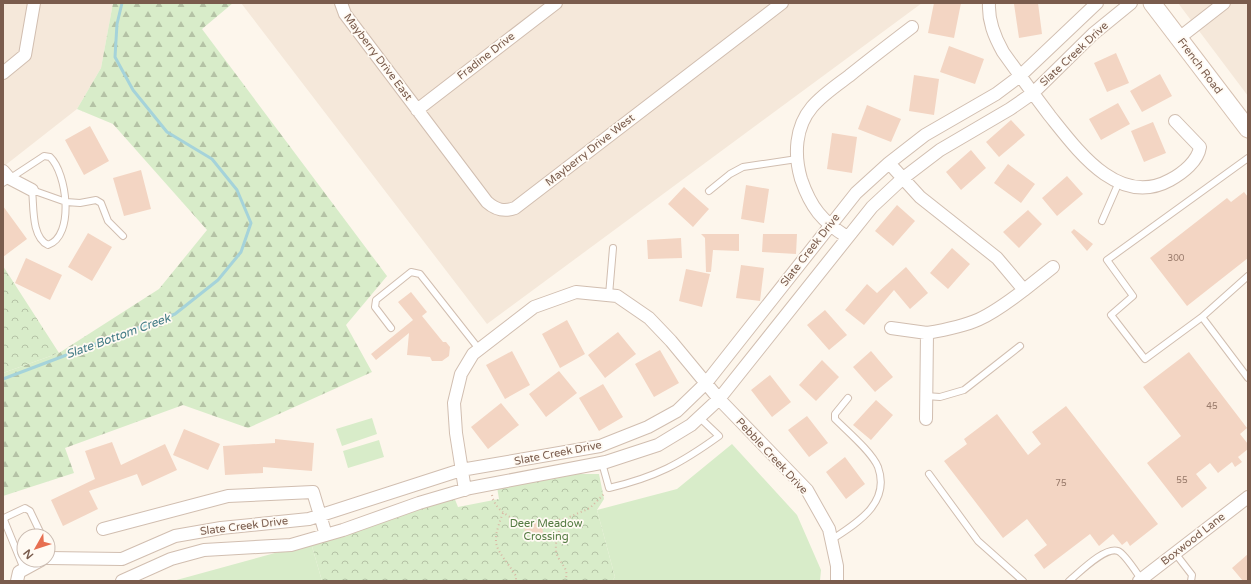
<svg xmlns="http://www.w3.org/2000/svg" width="1251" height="584" font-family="'Varela Round',sans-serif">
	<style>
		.residential { fill: #f5e8da }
		.grass { fill: #d8ecc9 }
		.forest { fill: url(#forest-firs) }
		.park { fill: url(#park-crowns) }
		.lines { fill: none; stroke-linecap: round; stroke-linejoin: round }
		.stream { stroke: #a5d3da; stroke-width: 3 }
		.building { fill: #f3d5c3 }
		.service-casing { stroke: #d1beb0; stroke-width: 8 }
		.minor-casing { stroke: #d1beb0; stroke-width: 14 }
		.secondary-casing { stroke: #d6c0b0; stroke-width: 19 }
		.path { stroke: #d9b8a5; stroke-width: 2; stroke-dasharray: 1 3; stroke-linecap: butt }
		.service { stroke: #fff; stroke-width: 6 }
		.minor { stroke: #fff; stroke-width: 12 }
		.secondary { stroke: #fff; stroke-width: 17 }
		.labels { text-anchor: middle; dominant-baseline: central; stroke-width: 3.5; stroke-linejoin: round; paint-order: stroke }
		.number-label { font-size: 9px; fill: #987a6a }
		.street-label { font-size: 11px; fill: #7a5c4d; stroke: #fffaf3 }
		.park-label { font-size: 11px; fill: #537a41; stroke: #fffaf3 }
		.water-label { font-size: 12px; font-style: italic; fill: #437c86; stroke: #fffaf3 }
	</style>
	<defs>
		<pattern id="forest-firs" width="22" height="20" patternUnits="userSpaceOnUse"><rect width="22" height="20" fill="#d8ecc9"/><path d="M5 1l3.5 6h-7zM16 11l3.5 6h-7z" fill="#b4c2a5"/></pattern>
		<pattern id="park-crowns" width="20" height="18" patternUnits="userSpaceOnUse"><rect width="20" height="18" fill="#d8ecc9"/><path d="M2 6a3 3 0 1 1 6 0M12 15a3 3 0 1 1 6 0" fill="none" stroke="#b4c2a5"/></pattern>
	</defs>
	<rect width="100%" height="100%" fill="#fdf6ec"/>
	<path class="residential" d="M3 3H113L101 68 77 109 3 167Z
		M241 3H922L487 324Z
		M1178 3H1248V96Z"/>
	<path class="grass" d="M372 418 377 434 342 446 336 429Z
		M379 440 384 457 348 468 343 451Z
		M732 444 797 515 821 570 820 581H612L615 577 597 510 677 489Z
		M311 543 322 581H173Z"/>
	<path class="forest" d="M113 3H233L202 29 387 276 346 325 372 372 248 428 183 405 65 448 74 473 3 496V373L59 353 159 289 207 230 113 124 77 109 101 68Z"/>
	<path class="park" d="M3 266 59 353 3 373Z
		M563 474H599L604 499 597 510 615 577 612 581H322L311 543 454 497 458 507 499 499 497 487Z"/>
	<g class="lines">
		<path class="stream" d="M3 379 175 314 218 280 241 252 251 223 237 190 212 159 167 132 133 90 115 57 117 24 122 3"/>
	</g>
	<path class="building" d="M934 3H961L954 38 928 33Z
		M1038 3 1042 34 1019 38 1014 4Z
		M949 46 984 59 975 84 940 72Z
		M1116 53 1129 83 1107 92 1094 63Z
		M1160 74 1172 96 1142 112 1130 91Z
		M914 75 939 79 934 115 909 111Z
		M1118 103 1130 124 1101 140 1089 119Z
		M867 105 901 119 891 142 858 129Z
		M1011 120 1025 135 999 157 986 142Z
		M1153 122 1166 153 1144 162 1131 131Z
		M90 126 109 161 84 175 65 140Z
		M832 133 857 137 852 173 827 169Z
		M971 150 986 168 961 190 946 172Z
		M1008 164 1035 184 1021 203 994 183Z
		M141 170 151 209 124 216 113 178Z
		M1067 176 1083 194 1057 216 1042 198Z
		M746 185 769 189 764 223 741 219Z
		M684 187 709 209 693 227 668 204Z
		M1244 192 1248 197V258L1187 306 1150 258 1227 198 1231 202Z
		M897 205 915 221 893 246 875 231Z
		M3 206 27 239 3 257Z
		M1028 210 1042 224 1019 248 1003 232Z
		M1074 229 1093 244 1087 251 1071 232Z
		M88 233 112 247 92 281 68 267Z
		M701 234H739V251L713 250 711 272H706L705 238Z
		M763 234H797L796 254 762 252Z
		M681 238 682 258 648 259 647 240Z
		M952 248 970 264 948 289 930 273Z
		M26 258 62 275 50 300 15 283Z
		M741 265 764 268 760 301 736 298Z
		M906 267 928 293 910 309 894 290 864 325 845 310 867 284 877 293Z
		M686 269 710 274 702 307 679 301Z
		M411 292 427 312 422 316 443 342H446L450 347 449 356 442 361H432L430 357 407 355 409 333 376 360 371 354 413 320 398 302Z
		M825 310 847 335 829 350 807 325Z
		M567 320 585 354 560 368 542 334Z
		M618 332 636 354 605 378 588 355Z
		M660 350 679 383 654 397 635 364Z
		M512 351 530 385 505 399 486 365Z
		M871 351 893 377 875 392 853 367Z
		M1189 352 1247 428 1240 434 1248 444V449L1238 457 1242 462 1235 467 1232 462 1218 473 1210 463 1196 474 1207 488 1182 508 1147 463 1181 436 1143 387Z
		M822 360 839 377 816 401 799 385Z
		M559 371 577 393 546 417 529 394Z
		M770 375 791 402 772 417 751 390Z
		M603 384 623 417 599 431 579 398Z
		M876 400 893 415 871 440 853 425Z
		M501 403 519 425 488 449 471 427Z
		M1066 406 1158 524 1130 546 1127 541 1122 545 1113 534 1099 546 1090 534 1044 569 1034 555 1047 545 1027 519 1003 538 944 461 967 444 964 439 997 414 1028 455 1041 444 1032 432Z
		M807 416 828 443 809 457 788 430Z
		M184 429 220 444 208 470 173 455Z
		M275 439 314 443 312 471 263 467V473L225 475 223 446 275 443Z
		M112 442 121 465 165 444 177 470 142 486 137 474 89 491 98 509 63 526 51 500 95 479 85 451Z
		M845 457 865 484 846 499 826 472Z
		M542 520 543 533 525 534 524 521Z
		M1248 554V581H1243L1232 568Z"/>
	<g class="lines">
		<g class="service-casing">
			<path id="service" d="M1248 158 1107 260 1133 296 1111 315 1145 359 1202 317 1248 276
				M3 183 41 158 44 156 50 157C67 173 75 236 48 245 31 237 34 206 32 190L66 202 80 203 96 200 101 203 108 221 123 236
				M709 191 730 174 743 167 797 159
				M1102 221 1119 182
				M609 295 613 248
				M1202 317 1248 378
				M391 328 375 307 376 300 411 272 420 274 479 349
				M926 396 940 397 964 390 1020 346
				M602 463 609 488C656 477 680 464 719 436L699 417
				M929 474 978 541 1023 581
				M831 540C857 523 891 503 878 467 872 452 847 431 835 419V414L848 398
				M1175 553 1192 575 1191 581
				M24 569 4 520 6 517 25 508 30 511 42 536
				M1069 581C1079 573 1105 546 1118 551 1125 554 1136 572 1141 579"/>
		</g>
		<g class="minor-casing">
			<path id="minor" d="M341 3 345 14 487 202C496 210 504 212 515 208L782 3
				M989 3C988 21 994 36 1003 52 1018 73 1034 95 1050 116 1078 151 1119 208 1170 180 1183 173 1198 161 1200 147L1175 121
				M1179 38 1224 3
				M3 73 25 55 34 3
				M417 110 556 3
				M889 163 920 197 997 258 1024 290C986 319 974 325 927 333L926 419
				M3 171 9 178 32 190
				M847 237C822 221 811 208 801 179 794 155 795 127 812 107 822 95 837 85 849 76 870 59 891 43 912 27
				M1024 290 1053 267
				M891 328 927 333
				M465 490 456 433 454 403 461 374 473 354 534 307 576 292 617 296 649 318 671 341 719 399 807 490 829 529 837 566V581
				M103 529 228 496 313 492 326 535
				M48 558 122 559 175 536 221 528 309 519 461 470 600 446 648 427 677 411 706 383 856 193 889 163 925 135 996 94 1020 76 1097 3
				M17 581 19 572 41 560
				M122 581 171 559 204 550 291 545 343 530 419 503 470 488 606 462 658 445 691 425 719 399 872 207 902 179 940 150 1010 109 1033 93 1093 34 1131 3
				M1139 581 1248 497"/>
		</g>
		<g class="secondary-casing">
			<path id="secondary" d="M1152 3 1248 129"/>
		</g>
		<path class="path" d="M492 495C495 511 511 518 524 524
			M503 513C489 549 497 546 516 576V581
			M543 522 564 519
			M565 581C571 567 557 563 556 550 555 541 559 531 562 522L565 519 590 508 604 494"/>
		<use href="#service" class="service"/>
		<use href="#minor" class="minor"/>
		<use href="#secondary" class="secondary"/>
	</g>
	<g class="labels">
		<g class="number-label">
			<text x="1176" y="258">300</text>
			<text x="1212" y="406">45</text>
			<text x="1182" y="480">55</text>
			<text x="1061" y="483">75</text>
		</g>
		<g class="street-label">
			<text transform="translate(1074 54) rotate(-43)">Slate Creek Drive</text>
			<text transform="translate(486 56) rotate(-38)">Fradine Drive</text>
			<text transform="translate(378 57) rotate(53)">Mayberry Drive East</text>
			<text transform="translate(1200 66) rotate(53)">French Road</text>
			<text transform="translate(590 150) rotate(-38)">Mayberry Drive West</text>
			<text transform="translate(810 250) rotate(-52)">Slate Creek Drive</text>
			<text transform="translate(558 453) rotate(-11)">Slate Creek Drive</text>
			<text transform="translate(772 456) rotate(47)">Pebble Creek Drive</text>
			<text transform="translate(244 526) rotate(-7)">Slate Creek Drive</text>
			<text transform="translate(1193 539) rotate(-38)">Boxwood Lane</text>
		</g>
		<g class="park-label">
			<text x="546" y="523">Deer Meadow<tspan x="546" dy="13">Crossing</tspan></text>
		</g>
		<g class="water-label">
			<text transform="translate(118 336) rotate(-20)">Slate Bottom Creek</text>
		</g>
	</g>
	<rect width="1251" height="584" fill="none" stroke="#7a5c4d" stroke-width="8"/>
	<g transform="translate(36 548) rotate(231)"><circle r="19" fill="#fffaf3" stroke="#cabbb1"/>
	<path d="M0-3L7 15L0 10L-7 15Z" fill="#e76f51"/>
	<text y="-6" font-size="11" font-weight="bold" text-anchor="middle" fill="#7a5c4d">N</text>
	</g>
</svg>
